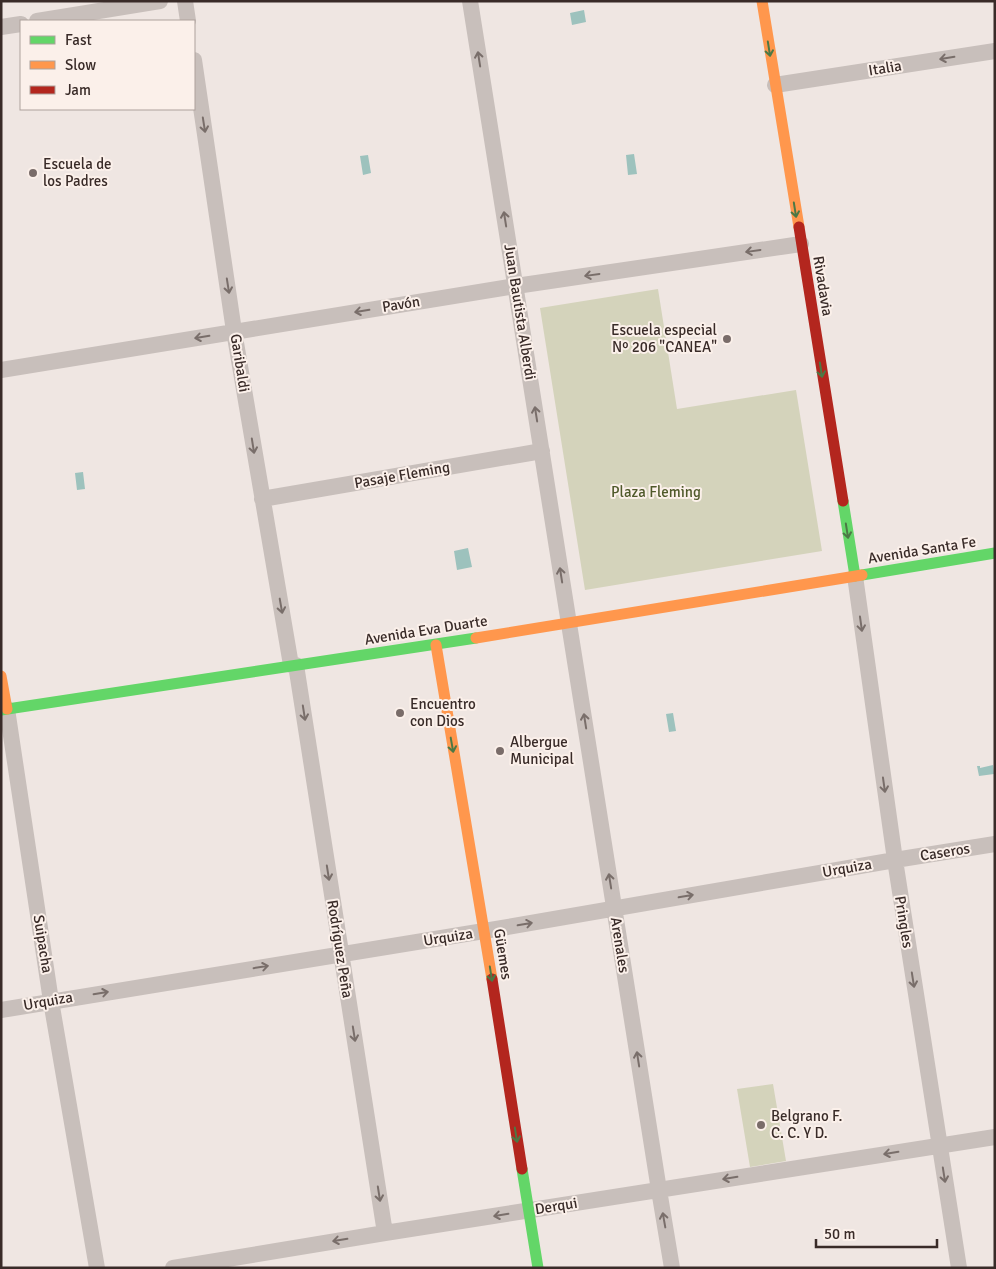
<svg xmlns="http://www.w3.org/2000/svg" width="996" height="1269" font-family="Signika,sans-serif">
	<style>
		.green { fill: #d4d3bb }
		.water { fill: #9dc2bd }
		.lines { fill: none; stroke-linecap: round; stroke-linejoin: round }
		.street { stroke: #c8bfbb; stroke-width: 16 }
		.fast { stroke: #63d668; stroke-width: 11 }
		.slow { stroke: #ff974d; stroke-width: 11 }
		.jam { stroke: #b3261e; stroke-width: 11 }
		.oneway { stroke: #4c7845 }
		.oneway2 { stroke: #796e6a }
		.poi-dot { fill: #796c69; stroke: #fbf0ea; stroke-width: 2 }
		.labels { text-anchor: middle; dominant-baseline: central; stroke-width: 4; stroke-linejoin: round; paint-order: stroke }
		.street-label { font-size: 15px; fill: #392b28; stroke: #fbf0ea }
		.poi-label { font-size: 15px; fill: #392b28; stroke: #fbf0ea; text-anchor: start }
		.park-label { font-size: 15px; fill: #4f592a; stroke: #fbf0ea }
	</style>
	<rect width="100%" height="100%" fill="#efe6e2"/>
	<path class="green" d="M658 289 677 409 796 390 822 551 585 590 540 308Z
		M773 1084 786 1161 750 1167 737 1089Z"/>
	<path class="water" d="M584 10 586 22 572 25 570 13Z
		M634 154 637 174 628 175 626 155Z
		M368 155 371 173 363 175 360 156Z
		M83 472 85 489 77 490 75 473Z
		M468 548 472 567 457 570 454 551Z
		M673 713 676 731 669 732 666 714Z
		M993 765 994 774 979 776 977 766H980V768Z"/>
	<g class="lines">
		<path class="street" d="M185 1 188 21
			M470 1 659 1190 672 1268
			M37 21 160 1
			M1 27 21 24
			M194 60 234 331 291 665
			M775 85 995 51
			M1 370 516 286 801 244
			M262 499 542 451
			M855 576 895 860 959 1268
			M296 665 385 1233
			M7 709 51 1001 97 1268
			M1 1010 484 931 895 860 995 844
			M173 1268 385 1233 995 1137"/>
		<path class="fast" d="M843 501 855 576
			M862 575 995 553
			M1 710 476 638
			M522 1169 538 1268"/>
		<path class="slow" d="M762 1 799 227
			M476 638 862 575
			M436 645 492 979
			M1 676 7 709"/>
		<path class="jam" d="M799 227 843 501
			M492 979 522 1169"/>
	</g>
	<defs><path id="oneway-shaft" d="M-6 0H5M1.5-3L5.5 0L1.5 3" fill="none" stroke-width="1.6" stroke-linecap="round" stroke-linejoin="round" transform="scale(1.25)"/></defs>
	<g class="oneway">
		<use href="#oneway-shaft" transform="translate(769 49) rotate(81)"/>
		<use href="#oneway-shaft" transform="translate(795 210) rotate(81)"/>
		<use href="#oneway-shaft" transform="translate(821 370) rotate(81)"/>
		<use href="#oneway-shaft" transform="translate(847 531) rotate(81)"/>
		<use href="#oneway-shaft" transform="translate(452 745) rotate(80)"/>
		<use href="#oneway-shaft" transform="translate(491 974) rotate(81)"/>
		<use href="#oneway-shaft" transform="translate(516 1135) rotate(81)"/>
	</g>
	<g class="oneway2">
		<use href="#oneway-shaft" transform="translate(947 58) rotate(171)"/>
		<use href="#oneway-shaft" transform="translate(479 59) rotate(-99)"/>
		<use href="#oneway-shaft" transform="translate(204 125) rotate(81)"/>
		<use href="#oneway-shaft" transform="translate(505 219) rotate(-99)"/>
		<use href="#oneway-shaft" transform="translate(753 251) rotate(172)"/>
		<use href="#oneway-shaft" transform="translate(592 275) rotate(172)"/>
		<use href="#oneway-shaft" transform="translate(228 286) rotate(81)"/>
		<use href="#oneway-shaft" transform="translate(362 311) rotate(171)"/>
		<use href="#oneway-shaft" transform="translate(202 337) rotate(171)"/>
		<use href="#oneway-shaft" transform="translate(536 414) rotate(-99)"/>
		<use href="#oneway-shaft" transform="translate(253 446) rotate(81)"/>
		<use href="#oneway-shaft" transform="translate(561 575) rotate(-99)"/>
		<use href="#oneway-shaft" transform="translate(281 606) rotate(80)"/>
		<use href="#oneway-shaft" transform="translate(861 624) rotate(82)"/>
		<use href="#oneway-shaft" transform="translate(304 713) rotate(81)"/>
		<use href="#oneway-shaft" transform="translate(585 721) rotate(-99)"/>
		<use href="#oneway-shaft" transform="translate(884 785) rotate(82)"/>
		<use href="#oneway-shaft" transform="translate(328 873) rotate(81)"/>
		<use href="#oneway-shaft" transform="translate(610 881) rotate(-99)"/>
		<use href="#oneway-shaft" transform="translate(686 896) rotate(-10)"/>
		<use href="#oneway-shaft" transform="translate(525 924) rotate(-10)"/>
		<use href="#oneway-shaft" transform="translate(261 967) rotate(-9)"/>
		<use href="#oneway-shaft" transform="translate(913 980) rotate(81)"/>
		<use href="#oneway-shaft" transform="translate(101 993) rotate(-9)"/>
		<use href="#oneway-shaft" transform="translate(354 1034) rotate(81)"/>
		<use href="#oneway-shaft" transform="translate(638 1059) rotate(-99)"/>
		<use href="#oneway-shaft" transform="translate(891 1153) rotate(171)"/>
		<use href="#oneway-shaft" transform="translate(944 1175) rotate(81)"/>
		<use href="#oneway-shaft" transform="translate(730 1178) rotate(171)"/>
		<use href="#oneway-shaft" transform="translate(379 1194) rotate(81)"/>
		<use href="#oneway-shaft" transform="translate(501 1215) rotate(171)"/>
		<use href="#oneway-shaft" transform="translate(664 1220) rotate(-100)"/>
		<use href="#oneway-shaft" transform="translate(340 1240) rotate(171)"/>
	</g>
	<g class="poi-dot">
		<circle cx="33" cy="173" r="5"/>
		<circle cx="727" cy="339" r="5"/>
		<circle cx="400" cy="713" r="5"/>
		<circle cx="500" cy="751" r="5"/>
		<circle cx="761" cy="1125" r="5"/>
	</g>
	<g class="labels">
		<g class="street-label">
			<text transform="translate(885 68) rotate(-9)">Italia</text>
			<text transform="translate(823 286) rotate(81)">Rivadavia</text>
			<text transform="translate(401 304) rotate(-9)">Pavón</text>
			<text transform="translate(520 312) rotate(81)">Juan Bautista Alberdi</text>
			<text transform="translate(240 363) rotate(81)">Garibaldi</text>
			<text transform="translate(402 475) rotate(-10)">Pasaje Fleming</text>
			<text transform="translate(922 550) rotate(-9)">Avenida Santa Fe</text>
			<text transform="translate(426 630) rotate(-9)">Avenida Eva Duarte</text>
			<text transform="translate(945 852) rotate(-9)">Caseros</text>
			<text transform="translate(847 868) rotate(-10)">Urquiza</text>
			<text transform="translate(904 922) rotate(81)">Pringles</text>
			<text transform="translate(448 937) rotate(-9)">Urquiza</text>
			<text transform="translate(43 944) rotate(81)">Suipacha</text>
			<text transform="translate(620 945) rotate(81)">Arenales</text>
			<text transform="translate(340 949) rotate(81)">Rodríguez Peña</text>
			<text transform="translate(503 954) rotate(81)">Güemes</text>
			<text transform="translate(48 1001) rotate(-10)">Urquiza</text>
			<text transform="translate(556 1206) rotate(-9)">Derqui</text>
		</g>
		<g class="poi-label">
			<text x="43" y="164">Escuela de<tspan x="43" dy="17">los Padres</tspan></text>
			<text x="717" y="330" text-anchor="end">Escuela especial<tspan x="717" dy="17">Nº 206 "CANEA"</tspan></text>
			<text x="410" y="704">Encuentro<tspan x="410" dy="17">con Dios</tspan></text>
			<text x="510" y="742">Albergue<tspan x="510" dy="17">Municipal</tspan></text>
			<text x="771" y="1116">Belgrano F.<tspan x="771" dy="17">C. C. Y D.</tspan></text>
		</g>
		<g class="park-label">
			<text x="656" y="492">Plaza Fleming</text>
		</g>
	</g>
	<rect width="996" height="1269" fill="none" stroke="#392b28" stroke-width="5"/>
	<rect x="20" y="20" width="175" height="90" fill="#fbf0ea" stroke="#ada19c"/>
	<rect x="30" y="36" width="25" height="8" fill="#63d668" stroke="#ada19c"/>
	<text x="65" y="45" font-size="15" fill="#392b28">Fast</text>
	<rect x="30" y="61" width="25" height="8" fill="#ff974d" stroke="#ada19c"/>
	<text x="65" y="70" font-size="15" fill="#392b28">Slow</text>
	<rect x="30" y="86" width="25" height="8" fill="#b3261e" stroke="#ada19c"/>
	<text x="65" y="95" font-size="15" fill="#392b28">Jam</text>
	<path d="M816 1239v8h121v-8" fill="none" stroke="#392b28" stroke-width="2.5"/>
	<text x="824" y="1239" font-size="15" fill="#392b28" stroke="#fbf0ea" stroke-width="4" paint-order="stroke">50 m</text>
</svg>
